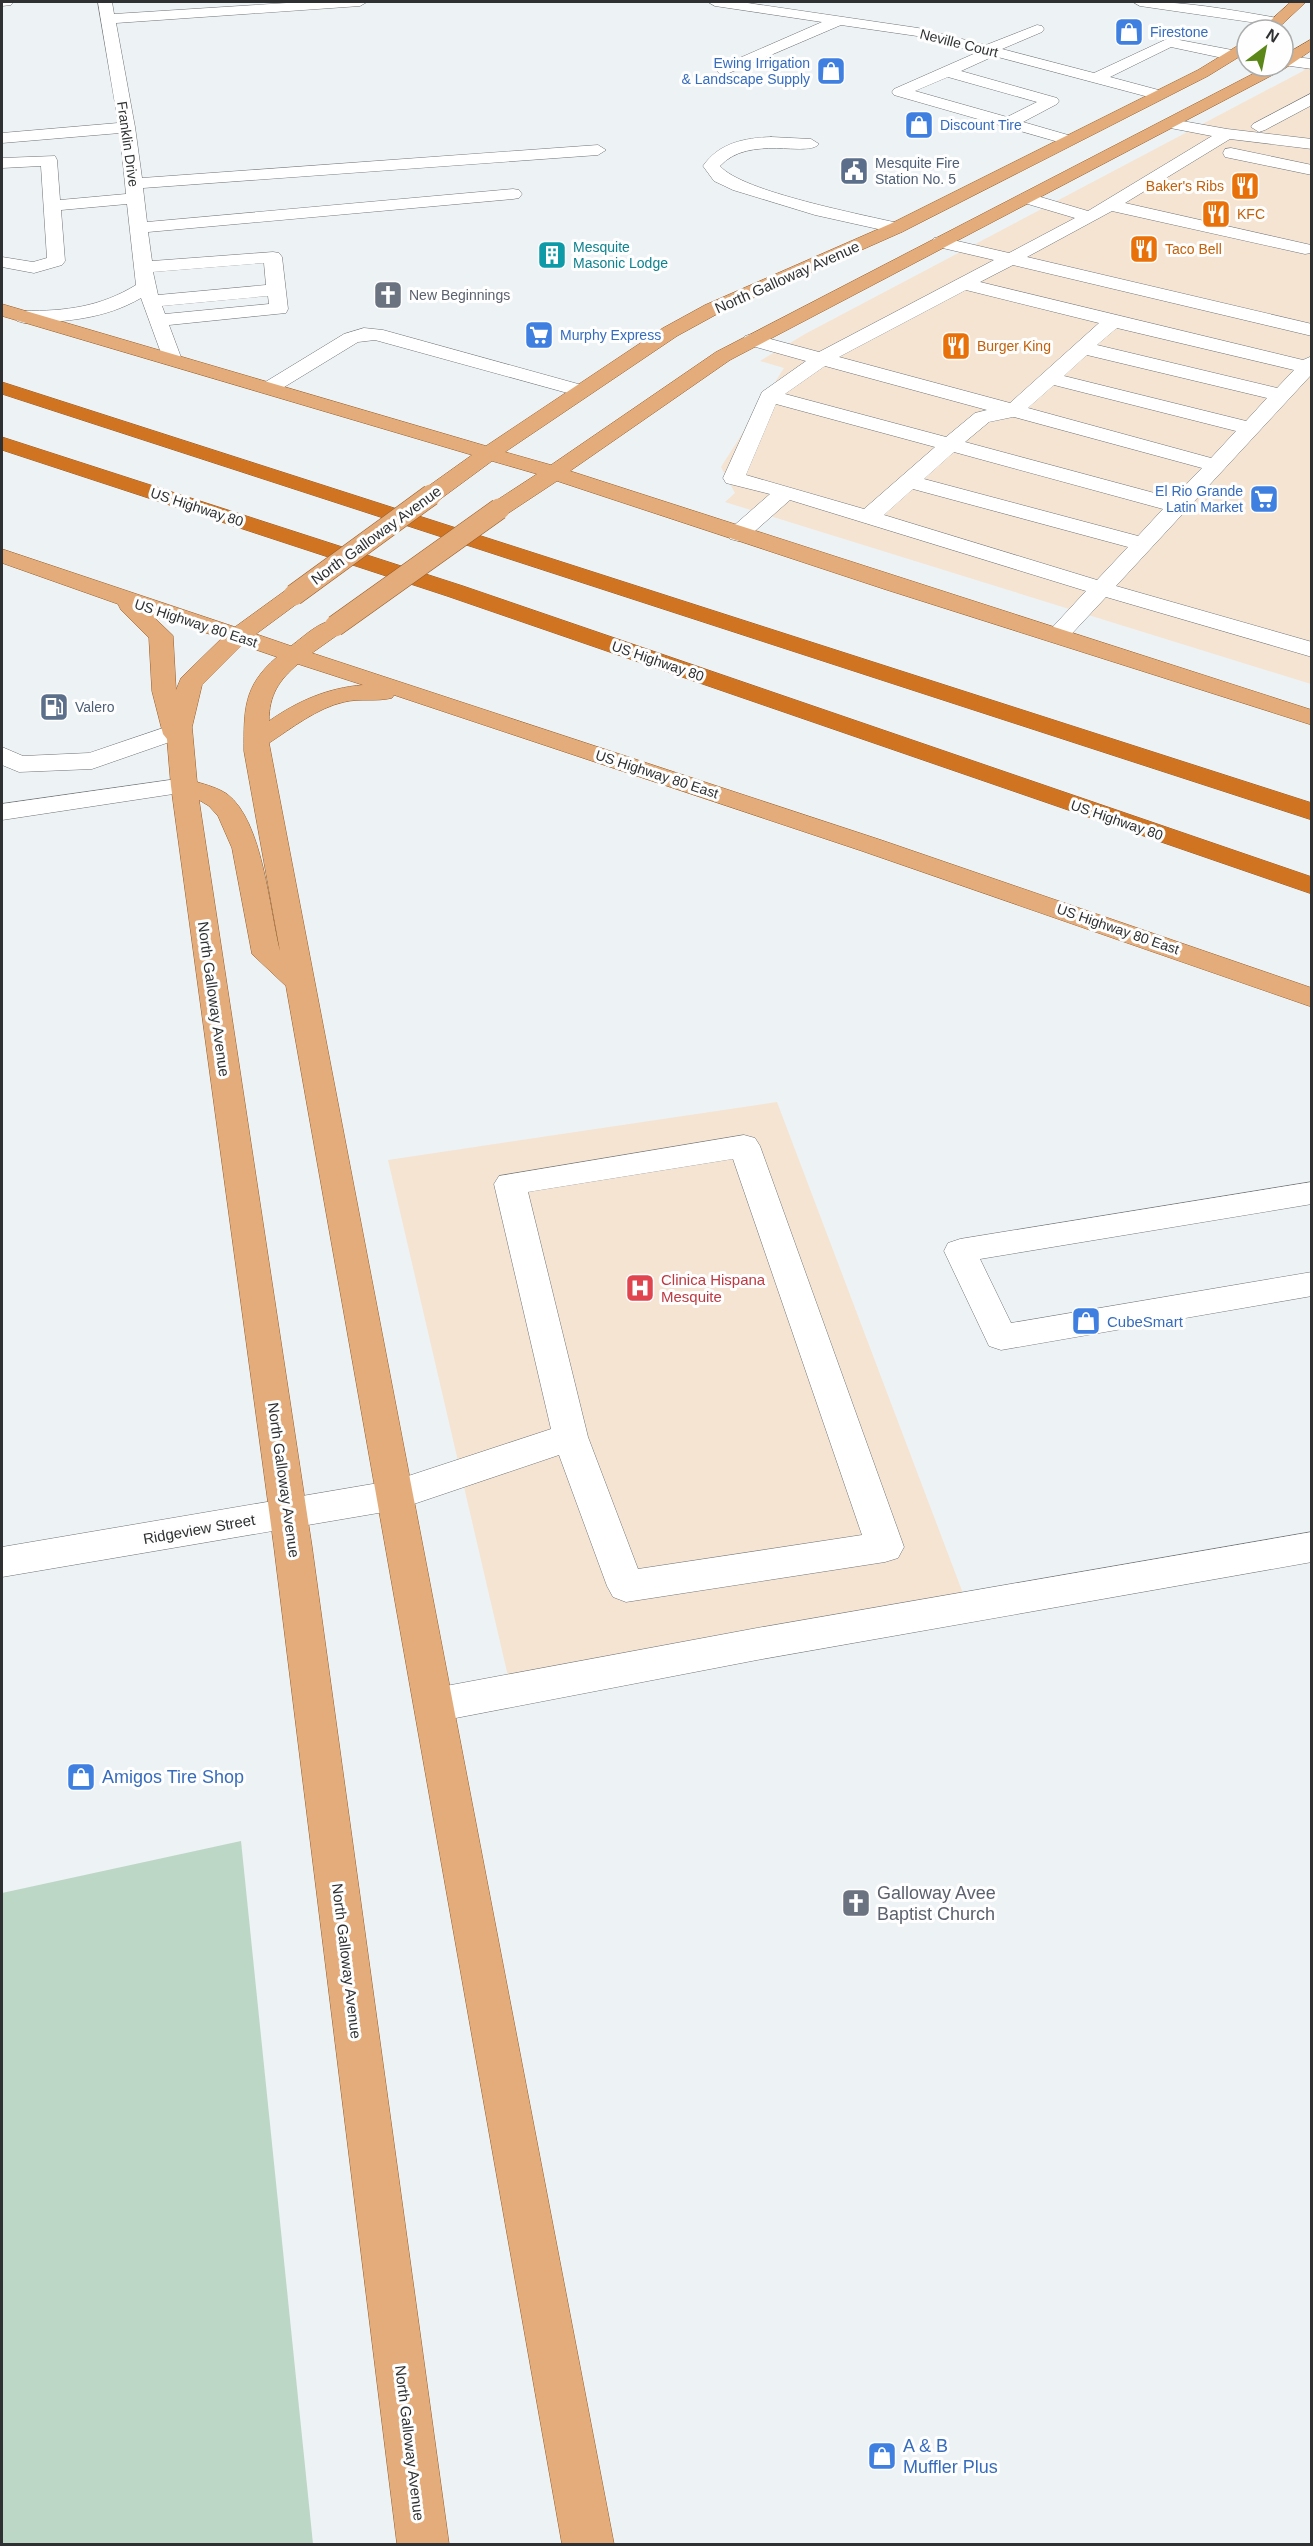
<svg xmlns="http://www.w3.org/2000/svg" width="1313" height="2546" font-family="Helvetica,sans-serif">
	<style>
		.commercial { fill: #f5e4d2 }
		.green { fill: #bdd7c6 }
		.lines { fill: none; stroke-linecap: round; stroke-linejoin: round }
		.minor-casing { stroke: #707477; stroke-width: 1 }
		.major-casing { stroke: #975c27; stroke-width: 1 }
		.highway-casing { stroke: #975c27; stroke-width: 1 }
		.minor { fill: #fff; fill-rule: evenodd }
		.major { fill: #e3ac7a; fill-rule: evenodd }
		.highway { fill: #d07422; fill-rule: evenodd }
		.major-bridge-casing { stroke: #975c27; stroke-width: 22; stroke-linecap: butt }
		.major-bridge { stroke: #e3ac7a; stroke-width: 21 }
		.labels { text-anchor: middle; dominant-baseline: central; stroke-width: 6; stroke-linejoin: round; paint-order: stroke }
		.far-shop-label { font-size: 14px; fill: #366cbe; stroke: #fefefe; text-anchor: start }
		.far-street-label { font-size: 14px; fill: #2e3031; stroke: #fefefe }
		.far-service-label { font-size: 14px; fill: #4e5e75; stroke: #fefefe; text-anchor: start }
		.far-food-label { font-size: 14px; fill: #c56008; stroke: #fefefe; text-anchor: start }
		.far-culture-label { font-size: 14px; fill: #0d838f; stroke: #fefefe; text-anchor: start }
		.far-worship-label { font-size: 14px; fill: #5b616d; stroke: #fefefe; text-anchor: start }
		.street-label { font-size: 15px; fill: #2e3031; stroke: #fefefe }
		.health-label { font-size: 15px; fill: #be3a42; stroke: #fefefe; text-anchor: start }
		.shop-label { font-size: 15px; fill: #366cbe; stroke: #fefefe; text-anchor: start }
		.near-shop-label { font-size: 18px; fill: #366cbe; stroke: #fefefe; text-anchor: start }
		.near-worship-label { font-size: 18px; fill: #5b616d; stroke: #fefefe; text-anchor: start }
	</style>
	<rect width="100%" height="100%" fill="#edf2f5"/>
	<path class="commercial" d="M1311 63V684L725 502 735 493 721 467 784 368 760 361 805 334 1303 71Z
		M777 1102 967 1604 511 1689 388 1160Z"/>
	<path class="green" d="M241 1841 313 2544H2V1893Z"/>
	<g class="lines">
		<g class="minor-casing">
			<path id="minor" d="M2 2H13L11 5 2 6Z
				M98 2H112L114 14 303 2H367L360 6 116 23 135 127 142 178 598 145 606 150 598 155 143 188 147 222 513 189 519 190 522 194 519 198 513 199 148 232 152 261 273 252 279 253 282 257 288 309 286 313 169 325 182 360 179 364H165L141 298C105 319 65 322 24 323L17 321 15 317 17 313 24 311C66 311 100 307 136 285L127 204 61 210 65 261 62 265 34 273 2 267V257L33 262 47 258 41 166 2 168V158L55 156 57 160 60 200 126 194 120 133 2 143V133L118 123ZM264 263 266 285 158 295 153 272ZM268 296 269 304 165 314 162 306Z
				M708 2H741L918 28 986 45 1037 25 1042 26 1044 29 1042 32 1002 49 1094 73 1169 38 1232 50 1240 55 1232 60 1171 47 1110 77 1166 92 1168 95 1160 100 994 56 961 71 1057 98 1059 101 1057 104 1023 122 1075 137 1077 140 1075 143 1069 145 894 95 892 92 894 89 978 52 917 36 841 25 729 73H719L716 70 719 67 822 22 715 6ZM948 77 1037 102 1007 117 915 91Z
				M1133 2C1180 0 1231 10 1278 18L1285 22 1278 26 1140 6Z
				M1287 56 1312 59V69L1283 65V57Z
				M1312 93V105L1265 130 1259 132 1251 127 1253 124Z
				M1171 119 1227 129 1312 139V149L1230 139 1125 203 1311 245V253L1305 254 1112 211 1027 257 1312 324V336L1013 265 980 282 1303 360 1312 356V374L1116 586 1312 642V657L1106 597 1065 641 1057 643 1049 641 1045 636 1049 631 1086 591 790 500 746 539 738 541 730 539 727 534 730 529 770 494 726 483 723 478 762 392 806 361 745 344 742 340 745 336 752 334 819 352 994 260 934 246 931 242 934 238 940 237 1009 253 1075 218 1021 202 1018 198 1021 194 1027 193 1088 211 1212 136 1165 127 1163 124ZM966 290 1099 323 1010 403 839 357ZM1117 328 1294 370 1277 388 1097 345ZM1087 355 1267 398 1246 421 1064 376ZM825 366 987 410 975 413 946 437 785 394ZM1054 385 1236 431 1211 458 1028 408ZM776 404 935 447 864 509 746 475ZM1013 417H1014L1202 468 1173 498 965 442 989 422ZM954 452 1163 509 1138 536 924 479ZM913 489 1128 547 1097 580 884 515Z
				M771 137 811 139 819 144C808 158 749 134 720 166 742 192 865 215 902 224L905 228 902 232 896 233 815 215 733 190 714 181 703 166C719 143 744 138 771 137Z
				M1231 148 1312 165V175L1225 157 1223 153 1225 149Z
				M364 328 383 330 589 387 592 391 589 395 582 397 375 340 358 342 276 392H262L259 388 262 384 344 334Z
				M175 724 184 727 188 732 184 737 92 769 19 772 2 765V747L23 756 89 753Z
				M184 778 193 781 197 786 193 791 2 820V804Z
				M744 1135 755 1138 760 1146 904 1547 898 1558 885 1562 626 1602 613 1597 607 1586 559 1455 396 1510 2 1577V1547L396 1480 551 1429 494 1184 499 1176ZM733 1159 862 1535 638 1569 588 1437 528 1192Z
				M1312 1182V1204L980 1259 1011 1323 1312 1272V1296L1001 1350 989 1346 944 1251 948 1243 960 1239Z
				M1312 1532V1562L757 1660 435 1722 421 1717 415 1705 421 1693 435 1688 757 1628Z"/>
		</g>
		<g class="major-casing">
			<path id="major" d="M1291 2H1306L1276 30H1260Z
				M1312 39V50L1284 69 730 360 570 471 1312 710V725L884 589 557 481 507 514 499 516 491 514 488 509 491 504 537 474 492 461 439 500 431 501 423 500 420 495 423 490 472 455 2 316V304L486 446 663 328 705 305 890 224 1198 70 1247 40V52L1208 76 902 232 719 313 677 336 505 452 551 465 716 352 1268 66H1283V56Z
				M2 549 235 627 286 590 294 588 302 590 306 595 302 600 256 634 291 646C306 635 324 616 343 621L347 626 343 631 312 653 881 840 1312 988V1007L862 851 394 695 392 698C376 702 360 698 344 702 317 708 292 728 269 743L614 2544H562L286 986 252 954 232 848 218 816 209 806 199 800 312 1547 449 2544H397L274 1547 171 786 167 739 163 734 152 691 149 638 121 610 118 604 2 563ZM153 616 222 638 181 678 176 690 173 636ZM242 645 277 657C243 686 244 710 244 751L280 951C269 909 263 821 227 794 218 788 207 785 197 782L192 727 202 685ZM298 664 363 685C327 688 298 701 269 721 269 695 279 680 298 664Z"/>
		</g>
		<g class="highway-casing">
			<path id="highway" d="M2 382 1312 803V820L2 394Z
				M2 437 463 586 1312 877V894L447 596 2 450Z"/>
		</g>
		<use href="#minor" class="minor"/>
		<use href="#major" class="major"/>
		<use href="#highway" class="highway"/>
		<g class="major-bridge-casing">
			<path id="major-bridge" d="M294 595 431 495
				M335 626 499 509"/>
		</g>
		<use href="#major-bridge" class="major-bridge"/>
	</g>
	<defs>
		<g id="shop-square" transform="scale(1.5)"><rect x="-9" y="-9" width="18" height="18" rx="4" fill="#3f7fe0" stroke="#fefefe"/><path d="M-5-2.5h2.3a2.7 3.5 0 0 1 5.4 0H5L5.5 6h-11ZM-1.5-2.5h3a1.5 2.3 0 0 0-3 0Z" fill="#fff"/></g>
		<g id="civic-square" transform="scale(1.5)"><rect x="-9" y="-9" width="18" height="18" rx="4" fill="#5c6f8a" stroke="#fefefe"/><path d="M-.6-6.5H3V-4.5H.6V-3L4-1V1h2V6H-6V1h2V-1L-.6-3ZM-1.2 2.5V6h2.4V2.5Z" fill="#fff"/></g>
		<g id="restaurant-square" transform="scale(1.5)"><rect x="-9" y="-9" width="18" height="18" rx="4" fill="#e8710a" stroke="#fefefe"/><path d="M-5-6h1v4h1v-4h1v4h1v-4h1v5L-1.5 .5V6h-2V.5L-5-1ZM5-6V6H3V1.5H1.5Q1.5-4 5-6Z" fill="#fff"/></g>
		<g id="building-square" transform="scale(1.5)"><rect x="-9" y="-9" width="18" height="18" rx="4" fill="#0f9aa8" stroke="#fefefe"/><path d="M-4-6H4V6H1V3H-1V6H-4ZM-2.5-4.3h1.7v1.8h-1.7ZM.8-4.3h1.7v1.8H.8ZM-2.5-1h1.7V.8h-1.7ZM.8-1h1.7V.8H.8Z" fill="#fff"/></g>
		<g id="church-square" transform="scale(1.5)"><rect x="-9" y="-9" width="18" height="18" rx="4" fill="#6b7280" stroke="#fefefe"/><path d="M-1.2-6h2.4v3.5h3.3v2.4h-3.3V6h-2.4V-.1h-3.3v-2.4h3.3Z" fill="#fff"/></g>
		<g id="supermarket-square" transform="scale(1.5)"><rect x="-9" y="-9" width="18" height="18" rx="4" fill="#3f7fe0" stroke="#fefefe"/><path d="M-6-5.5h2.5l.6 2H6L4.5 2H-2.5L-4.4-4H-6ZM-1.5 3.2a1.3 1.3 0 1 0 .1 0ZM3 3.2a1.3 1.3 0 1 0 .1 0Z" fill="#fff"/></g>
		<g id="fuel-square" transform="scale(1.5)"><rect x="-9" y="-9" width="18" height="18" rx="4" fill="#5c6f8a" stroke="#fefefe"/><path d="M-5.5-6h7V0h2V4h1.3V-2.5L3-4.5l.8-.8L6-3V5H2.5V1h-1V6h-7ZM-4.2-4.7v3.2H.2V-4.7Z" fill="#fff"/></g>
		<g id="hospital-square" transform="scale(1.5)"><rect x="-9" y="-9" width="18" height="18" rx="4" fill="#e0444e" stroke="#fefefe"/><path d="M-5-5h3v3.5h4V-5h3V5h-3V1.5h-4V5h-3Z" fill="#fff"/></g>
	</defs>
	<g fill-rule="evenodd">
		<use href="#shop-square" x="1129" y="32"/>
		<use href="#shop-square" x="831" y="71"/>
		<use href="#shop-square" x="919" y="125"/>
		<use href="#civic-square" x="854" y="171"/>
		<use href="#restaurant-square" x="1245" y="186"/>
		<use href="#restaurant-square" x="1216" y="214"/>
		<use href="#restaurant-square" x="1144" y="249"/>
		<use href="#building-square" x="552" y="255"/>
		<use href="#church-square" x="388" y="295"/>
		<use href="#supermarket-square" x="539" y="335"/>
		<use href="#restaurant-square" x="956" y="346"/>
		<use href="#supermarket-square" x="1264" y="499"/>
		<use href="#fuel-square" x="54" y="707"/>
		<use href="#hospital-square" x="640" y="1288"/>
		<use href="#shop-square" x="1086" y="1321"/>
		<use href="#shop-square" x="81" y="1777"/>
		<use href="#church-square" x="856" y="1903"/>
		<use href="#shop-square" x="882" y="2456"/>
	</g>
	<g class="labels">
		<g class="far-shop-label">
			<text x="1150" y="32">Firestone</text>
			<text x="810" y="63" text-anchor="end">Ewing Irrigation<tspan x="810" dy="16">&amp; Landscape Supply</tspan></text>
			<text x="940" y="125">Discount Tire</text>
			<text x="560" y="335">Murphy Express</text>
			<text x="1243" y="491" text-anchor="end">El Rio Grande<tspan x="1243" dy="16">Latin Market</tspan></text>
		</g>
		<g class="far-street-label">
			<text transform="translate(959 43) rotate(14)">Neville Court</text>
			<text transform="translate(128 144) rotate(82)">Franklin Drive</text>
			<text transform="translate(197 507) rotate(18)">US Highway 80</text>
			<text transform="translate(196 623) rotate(18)">US Highway 80 East</text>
			<text transform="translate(658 661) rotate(19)">US Highway 80</text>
			<text transform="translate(657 774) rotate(18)">US Highway 80 East</text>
			<text transform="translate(1117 820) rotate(19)">US Highway 80</text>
			<text transform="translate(1118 929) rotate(19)">US Highway 80 East</text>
		</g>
		<g class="far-service-label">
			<text x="875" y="163">Mesquite Fire<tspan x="875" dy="16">Station No. 5</tspan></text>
			<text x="75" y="707">Valero</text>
		</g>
		<g class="far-food-label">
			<text x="1224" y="186" text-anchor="end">Baker's Ribs</text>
			<text x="1237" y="214">KFC</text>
			<text x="1165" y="249">Taco Bell</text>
			<text x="977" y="346">Burger King</text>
		</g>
		<g class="far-culture-label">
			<text x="573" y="247">Mesquite<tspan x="573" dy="16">Masonic Lodge</tspan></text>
		</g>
		<g class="far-worship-label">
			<text x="409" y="295">New Beginnings</text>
		</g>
		<g class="street-label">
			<text transform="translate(787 277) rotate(-24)">North Galloway Avenue</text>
			<text transform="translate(376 535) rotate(-36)">North Galloway Avenue</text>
			<text transform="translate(214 999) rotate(82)">North Galloway Avenue</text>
			<text transform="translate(284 1480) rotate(82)">North Galloway Avenue</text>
			<text transform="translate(199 1529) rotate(-10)">Ridgeview Street</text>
			<text transform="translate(347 1961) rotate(83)">North Galloway Avenue</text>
			<text transform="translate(410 2443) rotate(83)">North Galloway Avenue</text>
		</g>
		<g class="health-label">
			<text x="661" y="1279">Clinica Hispana<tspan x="661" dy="17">Mesquite</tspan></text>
		</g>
		<g class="shop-label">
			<text x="1107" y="1321">CubeSmart</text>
		</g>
		<g class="near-shop-label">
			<text x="102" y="1777">Amigos Tire Shop</text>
			<text x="903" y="2446">A &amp; B<tspan x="903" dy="21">Muffler Plus</tspan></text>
		</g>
		<g class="near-worship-label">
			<text x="877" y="1893">Galloway Avee<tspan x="877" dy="21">Baptist Church</tspan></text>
		</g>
	</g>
	<rect width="1313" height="2546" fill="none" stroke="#2e3031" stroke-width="6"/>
	<g transform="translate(1265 48) rotate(32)"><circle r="28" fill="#fefefe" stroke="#abacac" stroke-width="1.5"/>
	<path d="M0-4.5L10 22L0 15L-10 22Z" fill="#5a8717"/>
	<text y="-9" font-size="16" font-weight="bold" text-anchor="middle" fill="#2e3031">N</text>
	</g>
</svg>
